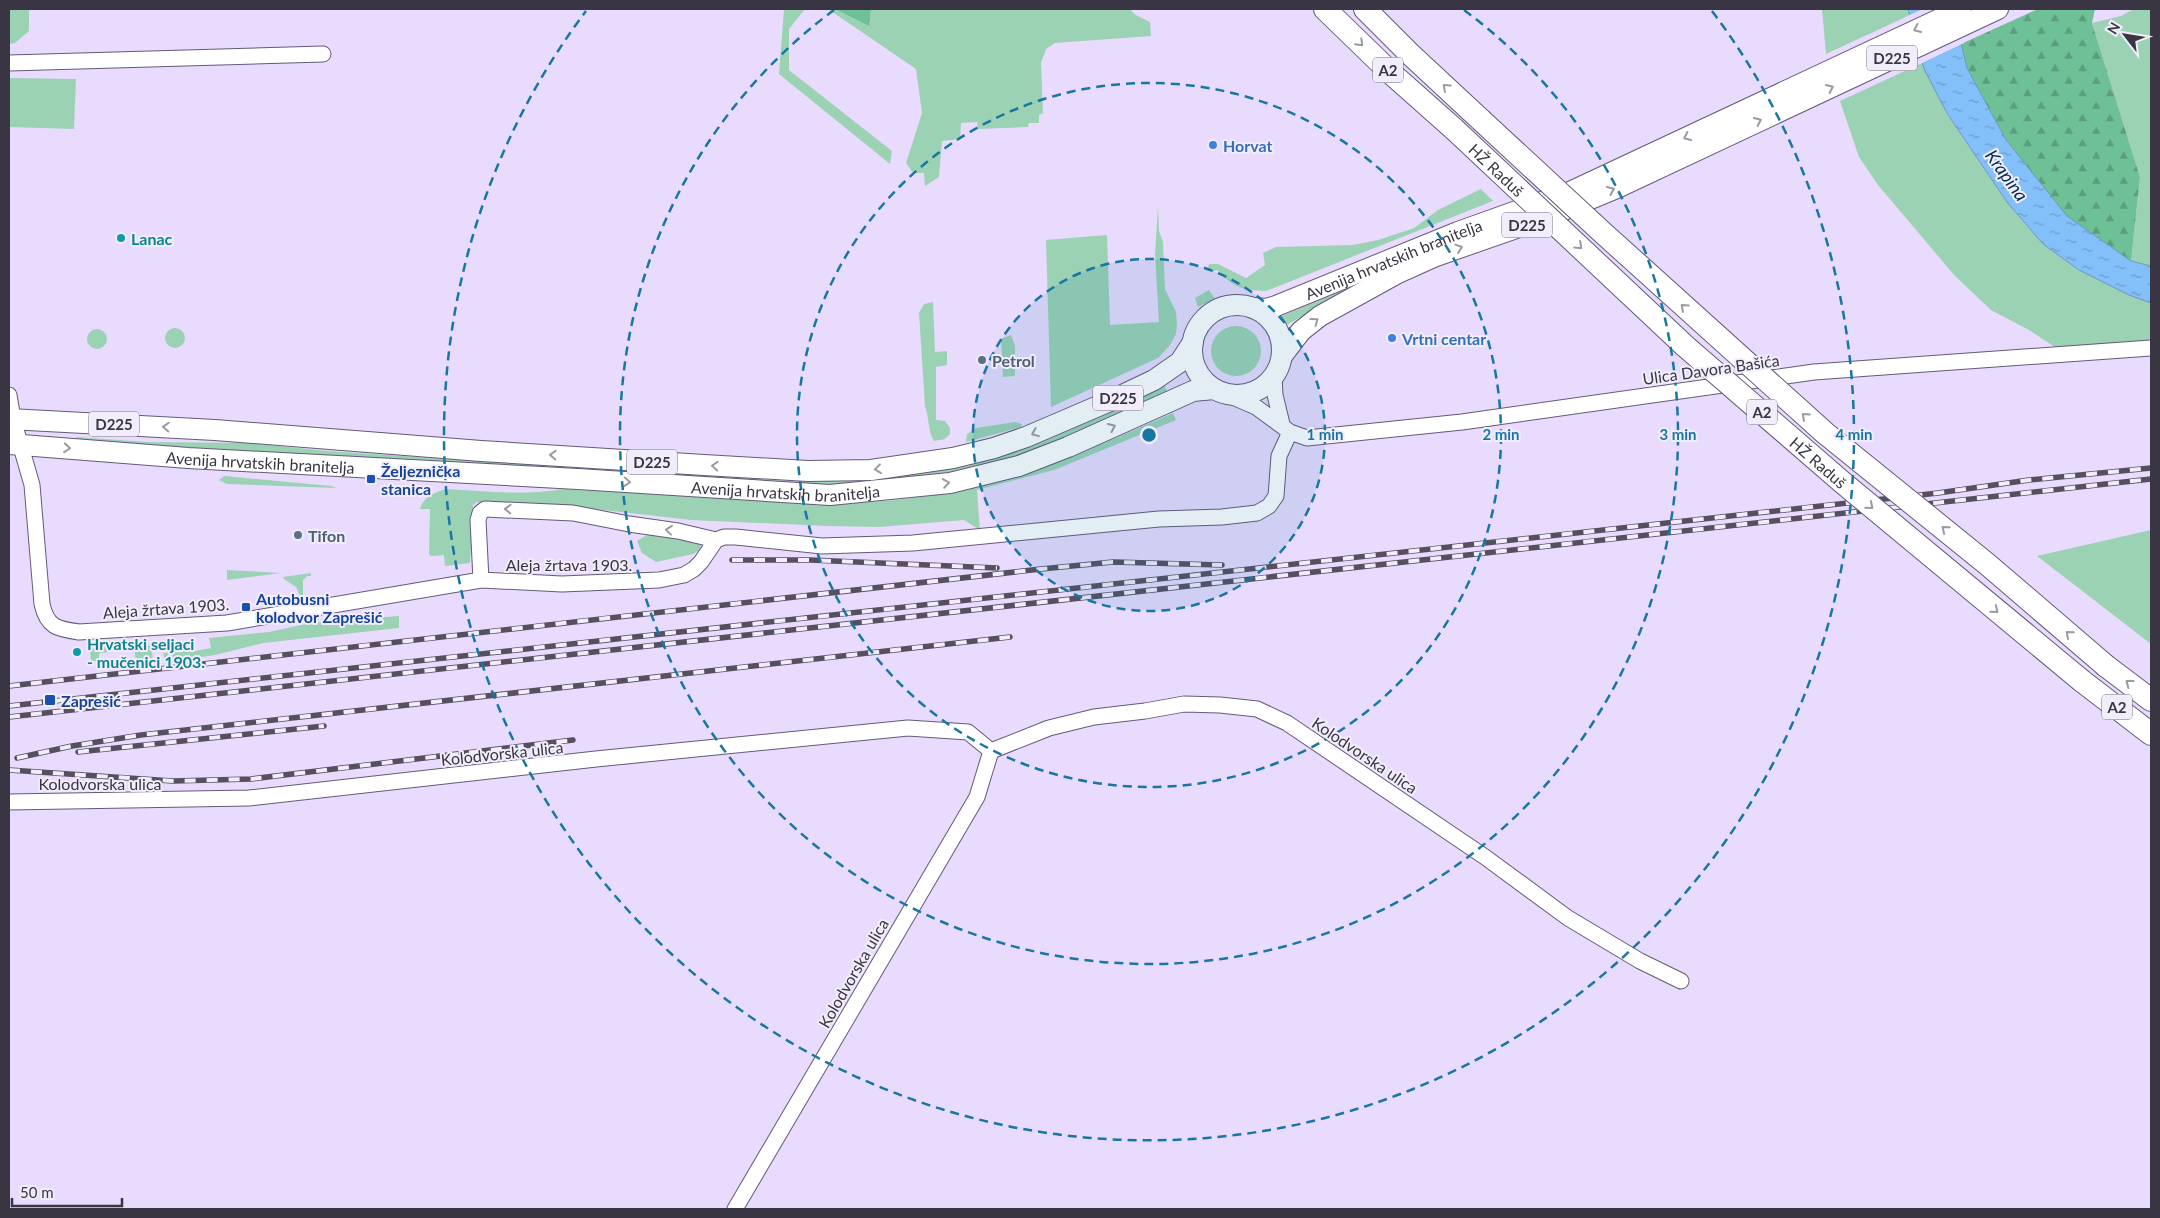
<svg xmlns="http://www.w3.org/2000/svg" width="2160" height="1218" font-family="Lato,sans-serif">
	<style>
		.grass { fill: #9bd2b4 }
		.forest { fill: url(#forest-firs) }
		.water { fill: url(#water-ripples); stroke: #6d96c2 }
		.pier { fill: #e9dbfe }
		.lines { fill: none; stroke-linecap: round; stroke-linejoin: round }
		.minor-casing { stroke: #655977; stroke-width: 17 }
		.major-casing { stroke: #655977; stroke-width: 22 }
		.highway-casing { stroke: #655977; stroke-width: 24 }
		.minor { stroke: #fff; stroke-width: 15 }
		.major { stroke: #fff; stroke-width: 20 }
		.highway { stroke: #fff; stroke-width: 22 }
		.rail-casing { stroke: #554f60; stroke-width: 5.5 }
		.rail { stroke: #f2edfb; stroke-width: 4; stroke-dasharray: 11; stroke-linecap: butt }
		.highway-bridge-casing { stroke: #655977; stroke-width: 24; stroke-linecap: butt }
		.highway-bridge { stroke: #fff; stroke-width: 22 }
		.oneway { stroke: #9c9aa1 }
		.ring { fill: none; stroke: #1876a3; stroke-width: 2.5; stroke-dasharray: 9 6 }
		.shop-dot { fill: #3f7fe0; stroke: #f2edfb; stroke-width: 2 }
		.culture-dot { fill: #0f9aa8; stroke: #f2edfb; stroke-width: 2 }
		.service-dot { fill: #5c6f8a; stroke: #f2edfb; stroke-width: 2 }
		.transit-dot { fill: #1a4fb4; stroke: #f2edfb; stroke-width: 2 }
		.labels { text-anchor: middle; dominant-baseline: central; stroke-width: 4; stroke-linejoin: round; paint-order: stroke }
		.shield { fill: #f2edfb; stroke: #716c7a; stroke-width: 1 }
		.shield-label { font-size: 15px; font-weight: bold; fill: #3a3543 }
		.shop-label { font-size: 16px; font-weight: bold; fill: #366cbe; stroke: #f2edfb; text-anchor: start }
		.street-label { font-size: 16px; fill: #3a3543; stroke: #f2edfb }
		.culture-label { font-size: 16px; font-weight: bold; fill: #0d838f; stroke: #f2edfb; text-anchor: start }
		.service-label { font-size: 16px; font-weight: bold; fill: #4e5e75; stroke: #f2edfb; text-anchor: start }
		.transit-label { font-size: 16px; font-weight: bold; fill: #164399; stroke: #f2edfb; text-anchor: start }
		.water-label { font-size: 18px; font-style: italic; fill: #002d50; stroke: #f2edfb }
		.centre { fill: #1876a3; stroke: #f2edfb; stroke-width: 2.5 }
		.ring-label { font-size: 15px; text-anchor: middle; font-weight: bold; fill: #1876a3; stroke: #f2edfb; stroke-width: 4; stroke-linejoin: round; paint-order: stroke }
	</style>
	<defs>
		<pattern id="forest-firs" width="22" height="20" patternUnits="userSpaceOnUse" patternTransform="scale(1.25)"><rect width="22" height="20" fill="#6ec197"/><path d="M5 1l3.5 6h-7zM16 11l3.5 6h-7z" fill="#5b9e7d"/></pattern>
		<pattern id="water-ripples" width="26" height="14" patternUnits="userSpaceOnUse" patternTransform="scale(1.25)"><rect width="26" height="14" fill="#83bff8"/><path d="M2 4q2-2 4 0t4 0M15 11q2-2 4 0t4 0" fill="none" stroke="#6c9cca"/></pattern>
	</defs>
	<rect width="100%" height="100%" fill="#e9dbfe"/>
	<path class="grass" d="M9 9H29V31L15 43 10 44Z
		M784 9H805L789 29V70L892 151 890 164 779 74Z
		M828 9H835L869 25 871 9H1129L1136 15 1150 22 1151 36 1055 43 1046 49 1041 63 1043 113 1039 115V123H1029L1028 127 978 129 977 122 961 123 960 139 942 141 939 177 925 186 924 173H913L906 163 922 113 916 69Z
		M1822 9H1908L1910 15 1826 54Z
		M2134 9H2151V266L2131 261 2140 177 2092 23 2121 16Z
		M1922 63 1948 116 2007 202 2043 244 2079 270 2129 295 2151 303V342L2058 349 2029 330 1991 310 1955 276 1878 185 1859 157 1840 101Z
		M9 78 76 79 74 129 9 127Z
		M1481 189 1493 201 1266 291C1242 290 1233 287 1217 270L1212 272 1208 267 1209 264H1218L1246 278 1265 265 1263 253 1276 247 1353 245 1378 240 1414 228 1438 210Z
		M1158 207 1159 231 1163 242 1165 289 1176 312 1177 324 1176 334 1170 345 1158 358 1051 407 1046 240 1107 235 1110 325 1159 322 1155 254Z
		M1209 290 1215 299 1198 307 1195 298Z
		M1342 291 1343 293 1339 297 1286 325 1282 316Z
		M933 302 935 352 947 351V365L936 367V420L945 421 950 428V434L945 439 934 441C928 433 929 416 925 406L919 313 924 304Z
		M1211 351a25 25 0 1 1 50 0a25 25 0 1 1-50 0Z
		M165 338a10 10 0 1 1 20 0a10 10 0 1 1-20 0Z
		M87 339a10 10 0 1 1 20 0a10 10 0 1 1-20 0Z
		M1011 335 1015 346V376L1003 377 1001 339Z
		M1164 385 1168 393 1038 451 953 474 850 487 76 441V437L147 442 250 443 327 451 802 482C853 481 903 478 953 467Z
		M1173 413 1176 420 1054 470 977 490 980 530 964 520 879 527 828 526 691 520 595 509 477 502 473 505 470 563 445 566 444 555 431 556 429 554 430 509H420C423 497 435 492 446 489 485 491 524 496 563 489L823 504C866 503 910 500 952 492 1029 476 1101 445 1173 413Z
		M1015 422 1022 424 1021 427 966 442 967 434 976 428Z
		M224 476 331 486 337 488 227 484 219 480Z
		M2151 530V644L2037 556Z
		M652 532 701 542 700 550 693 554 656 562 642 553 637 541Z
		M227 570 281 573 227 580Z
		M311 573V576H307L303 580V598H301L296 587 284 579 283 577Z
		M399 616V628L263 643 215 655 166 663 163 653 183 652V642L191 641 195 651 211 648 209 638 269 632 310 623Z
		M151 645 153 660 136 662 134 647Z
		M110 646 111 652 99 653V661H91L90 649Z"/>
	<path class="forest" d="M835 9H871L869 26Z
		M2038 9H2095L2092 23 2140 177 2131 261 2066 216 2006 140 1967 68 1961 44Z"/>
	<path class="water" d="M1908 9H1953L1967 68 2006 140 2067 216 2131 261 2151 266V303L2129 295 2079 270 2043 244 2007 202 1948 115 1924 69Z"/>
	<path class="pier" d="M1923 9H1955L1964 43 1920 64 1907 16Z"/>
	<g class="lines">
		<g class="minor-casing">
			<path id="minor" d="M9 63 323 54
				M1274 376 1275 395 1282 424
				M1226 394 1256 407 1290 432 1307 438 1462 422 1814 372 2151 348
				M9 395 13 419 32 485 42 604C47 627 57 629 79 632L227 623 481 580 562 584 659 580 684 575 694 569 701 562 716 540
				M481 580 478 520 480 513 485 509 573 513 629 524 678 531 716 540 724 537H736L822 546 913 543 1159 519 1222 517 1257 513 1269 506 1276 496 1279 456 1290 432
				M9 802 249 798 596 759 908 728 968 732 991 751 1049 728 1094 717 1145 711 1184 704 1220 705 1257 709 1287 723 1485 857 1568 918 1640 961 1681 981
				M735 1209 977 797 991 751"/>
		</g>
		<g class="major-casing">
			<g id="major">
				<circle cx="1237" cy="350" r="45"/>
				<path id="s1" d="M1253 308 1266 309 1276 306 1458 232 1570 192 1961 9"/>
				<path d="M1282 356 1301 331 1320 316 1396 274 1436 256 1542 219 1619 187 1998 9"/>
				<path d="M9 419 215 430 481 451 704 465 808 471 871 470 953 458 994 448 1026 437 1110 401 1154 380 1180 362 1193 342"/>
				<path id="s2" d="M9 444 188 458 578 479 830 495 950 483 1019 466 1068 447 1193 391 1214 389"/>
			</g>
		</g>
		<g class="highway-casing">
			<path id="highway" d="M1325 9 1392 74 1454 129
				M1365 9 1410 54 1481 120
				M2106 666 2151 700
				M2082 681 2151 734"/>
		</g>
		<use href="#minor" class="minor"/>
		<use href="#major" class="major"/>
		<use href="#highway" class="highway"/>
		<g class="rail-casing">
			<path id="rail" d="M732 560H810L997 568
				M9 686 1041 569 1113 562 1222 565
				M9 706 1938 493 2029 480 2151 468
				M9 717 2151 479
				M78 752 324 726
				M17 758 72 746 141 735 1010 637
				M9 770 173 781 251 779 573 740"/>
		</g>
		<use href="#rail" class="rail"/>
		<g class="highway-bridge-casing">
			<g id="highway-bridge">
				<path d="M1481 120 1602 232 1825 433 1987 564 2106 666"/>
				<path id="s3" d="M1454 129 1685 346 1842 482 2082 681"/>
			</g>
		</g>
		<use href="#highway-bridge" class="highway-bridge"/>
	</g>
	<defs><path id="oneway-chevron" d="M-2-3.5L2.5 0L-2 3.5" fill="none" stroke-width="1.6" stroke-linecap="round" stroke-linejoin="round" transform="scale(1.25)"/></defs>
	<g class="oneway">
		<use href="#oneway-chevron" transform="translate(1917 29) rotate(155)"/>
		<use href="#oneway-chevron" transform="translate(1360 43) rotate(45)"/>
		<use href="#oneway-chevron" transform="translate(1446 87) rotate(-138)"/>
		<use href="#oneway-chevron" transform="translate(1830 88) rotate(-25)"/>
		<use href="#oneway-chevron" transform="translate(1758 121) rotate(-25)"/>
		<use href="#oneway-chevron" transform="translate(1687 137) rotate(155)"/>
		<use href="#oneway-chevron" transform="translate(1611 190) rotate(-24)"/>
		<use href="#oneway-chevron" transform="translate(1579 246) rotate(43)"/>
		<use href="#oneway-chevron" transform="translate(1459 248) rotate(-19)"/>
		<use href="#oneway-chevron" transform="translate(1684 307) rotate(-138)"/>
		<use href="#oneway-chevron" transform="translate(1315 321) rotate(-36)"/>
		<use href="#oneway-chevron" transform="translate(1805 416) rotate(-138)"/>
		<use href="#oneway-chevron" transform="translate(166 427) rotate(-177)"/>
		<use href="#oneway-chevron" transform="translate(1112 427) rotate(-25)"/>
		<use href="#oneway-chevron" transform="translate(1035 433) rotate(158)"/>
		<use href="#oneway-chevron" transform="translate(67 448) rotate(5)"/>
		<use href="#oneway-chevron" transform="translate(553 455) rotate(-177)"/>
		<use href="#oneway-chevron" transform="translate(715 466) rotate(-177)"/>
		<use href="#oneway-chevron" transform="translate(878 469) rotate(173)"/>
		<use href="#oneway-chevron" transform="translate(627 482) rotate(4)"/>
		<use href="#oneway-chevron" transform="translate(946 483) rotate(-9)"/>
		<use href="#oneway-chevron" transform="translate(1870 506) rotate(40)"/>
		<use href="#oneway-chevron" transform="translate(508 509) rotate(-178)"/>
		<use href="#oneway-chevron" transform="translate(1945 529) rotate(-141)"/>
		<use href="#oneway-chevron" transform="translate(669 530) rotate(-174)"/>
		<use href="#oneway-chevron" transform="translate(1995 610) rotate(39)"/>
		<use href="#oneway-chevron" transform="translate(2069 634) rotate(-139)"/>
		<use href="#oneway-chevron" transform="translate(2129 683) rotate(-143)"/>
	</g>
	<circle cx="1149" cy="435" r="176" fill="#1876a3" fill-opacity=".12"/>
	<g class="ring">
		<circle cx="1149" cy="435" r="176"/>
		<circle cx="1149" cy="435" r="352"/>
		<path d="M1464 10A529 529 0 1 1 834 10"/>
		<path d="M1712 11A705 705 0 1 1 586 11"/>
	</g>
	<g class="shop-dot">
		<circle cx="1213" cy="145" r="5"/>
		<circle cx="1392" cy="338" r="5"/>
	</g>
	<g class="culture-dot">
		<circle cx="121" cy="238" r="5"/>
		<circle cx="77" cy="652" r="5"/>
	</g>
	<g class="service-dot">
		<circle cx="982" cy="360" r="5"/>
		<circle cx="298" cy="535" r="5"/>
	</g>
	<g class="transit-dot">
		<rect x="366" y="474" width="10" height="10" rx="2.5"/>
		<rect x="241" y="602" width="10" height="10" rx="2.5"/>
		<rect x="44" y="694" width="12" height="12" rx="2.5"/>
	</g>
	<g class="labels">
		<g class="shield">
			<rect x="1867" y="45.5" width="50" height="25" rx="4"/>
			<rect x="1373" y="57.5" width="30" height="25" rx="4"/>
			<rect x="1502" y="212.5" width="50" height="25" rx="4"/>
			<rect x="1093" y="385.5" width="50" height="25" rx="4"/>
			<rect x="1747" y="399.5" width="30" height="25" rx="4"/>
			<rect x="89" y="411.5" width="50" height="25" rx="4"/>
			<rect x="627" y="449.5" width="50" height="25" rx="4"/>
			<rect x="2102" y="694.5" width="30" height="25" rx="4"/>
		</g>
		<g class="shield-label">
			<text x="1892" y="58">D225</text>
			<text x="1388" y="70">A2</text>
			<text x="1527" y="225">D225</text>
			<text x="1118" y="398">D225</text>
			<text x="1762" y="412">A2</text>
			<text x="114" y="424">D225</text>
			<text x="652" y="462">D225</text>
			<text x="2117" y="707">A2</text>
		</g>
		<g class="shop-label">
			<text x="1223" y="145">Horvat</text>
			<text x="1402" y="338">Vrtni centar</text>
		</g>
		<g class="street-label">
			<text stroke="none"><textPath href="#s3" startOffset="59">HŽ Raduš</textPath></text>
			<text stroke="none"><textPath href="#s1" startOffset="150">Avenija hrvatskih branitelja</textPath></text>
			<text transform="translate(1711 369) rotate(-8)">Ulica Davora Bašića</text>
			<text stroke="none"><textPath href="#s2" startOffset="252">Avenija hrvatskih branitelja</textPath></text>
			<text stroke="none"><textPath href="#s3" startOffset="494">HŽ Raduš</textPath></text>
			<text stroke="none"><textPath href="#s2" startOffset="778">Avenija hrvatskih branitelja</textPath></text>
			<text x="569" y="564">Aleja žrtava 1903.</text>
			<text transform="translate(166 608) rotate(-4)">Aleja žrtava 1903.</text>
			<text transform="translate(502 753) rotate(-6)">Kolodvorska ulica</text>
			<text transform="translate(1365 755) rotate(34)">Kolodvorska ulica</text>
			<text x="100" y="783">Kolodvorska ulica</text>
			<text transform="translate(853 973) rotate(-60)">Kolodvorska ulica</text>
		</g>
		<g class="culture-label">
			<text x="131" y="238">Lanac</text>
			<text x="87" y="643">Hrvatski seljaci<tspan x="87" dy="18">- mučenici 1903.</tspan></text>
		</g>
		<g class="service-label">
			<text x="992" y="360">Petrol</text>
			<text x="308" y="535">Tifon</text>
		</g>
		<g class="transit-label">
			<text x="381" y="470">Željeznička<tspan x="381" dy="18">stanica</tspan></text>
			<text x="256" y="598">Autobusni<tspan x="256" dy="18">kolodvor Zaprešić</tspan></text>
			<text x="61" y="700">Zaprešić</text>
		</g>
		<g class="water-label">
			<text transform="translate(2007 175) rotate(54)">Krapina</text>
		</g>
	</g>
	<circle cx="1149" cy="435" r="8" class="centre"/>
	<g class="ring-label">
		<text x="1325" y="440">1 min</text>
		<text x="1501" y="440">2 min</text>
		<text x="1678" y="440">3 min</text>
		<text x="1854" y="440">4 min</text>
	</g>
	<rect width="2160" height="1218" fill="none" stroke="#3a3543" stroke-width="20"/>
	<g transform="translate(2125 35) rotate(301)" stroke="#f2edfb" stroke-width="4" paint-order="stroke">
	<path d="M0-4L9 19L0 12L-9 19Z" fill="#3a3543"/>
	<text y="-8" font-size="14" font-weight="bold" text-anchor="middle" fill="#3a3543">N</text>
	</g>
	<path d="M12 1198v8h110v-8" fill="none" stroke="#3a3543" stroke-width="2.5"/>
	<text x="20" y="1198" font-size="15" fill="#3a3543" stroke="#f2edfb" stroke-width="4" paint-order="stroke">50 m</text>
</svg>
